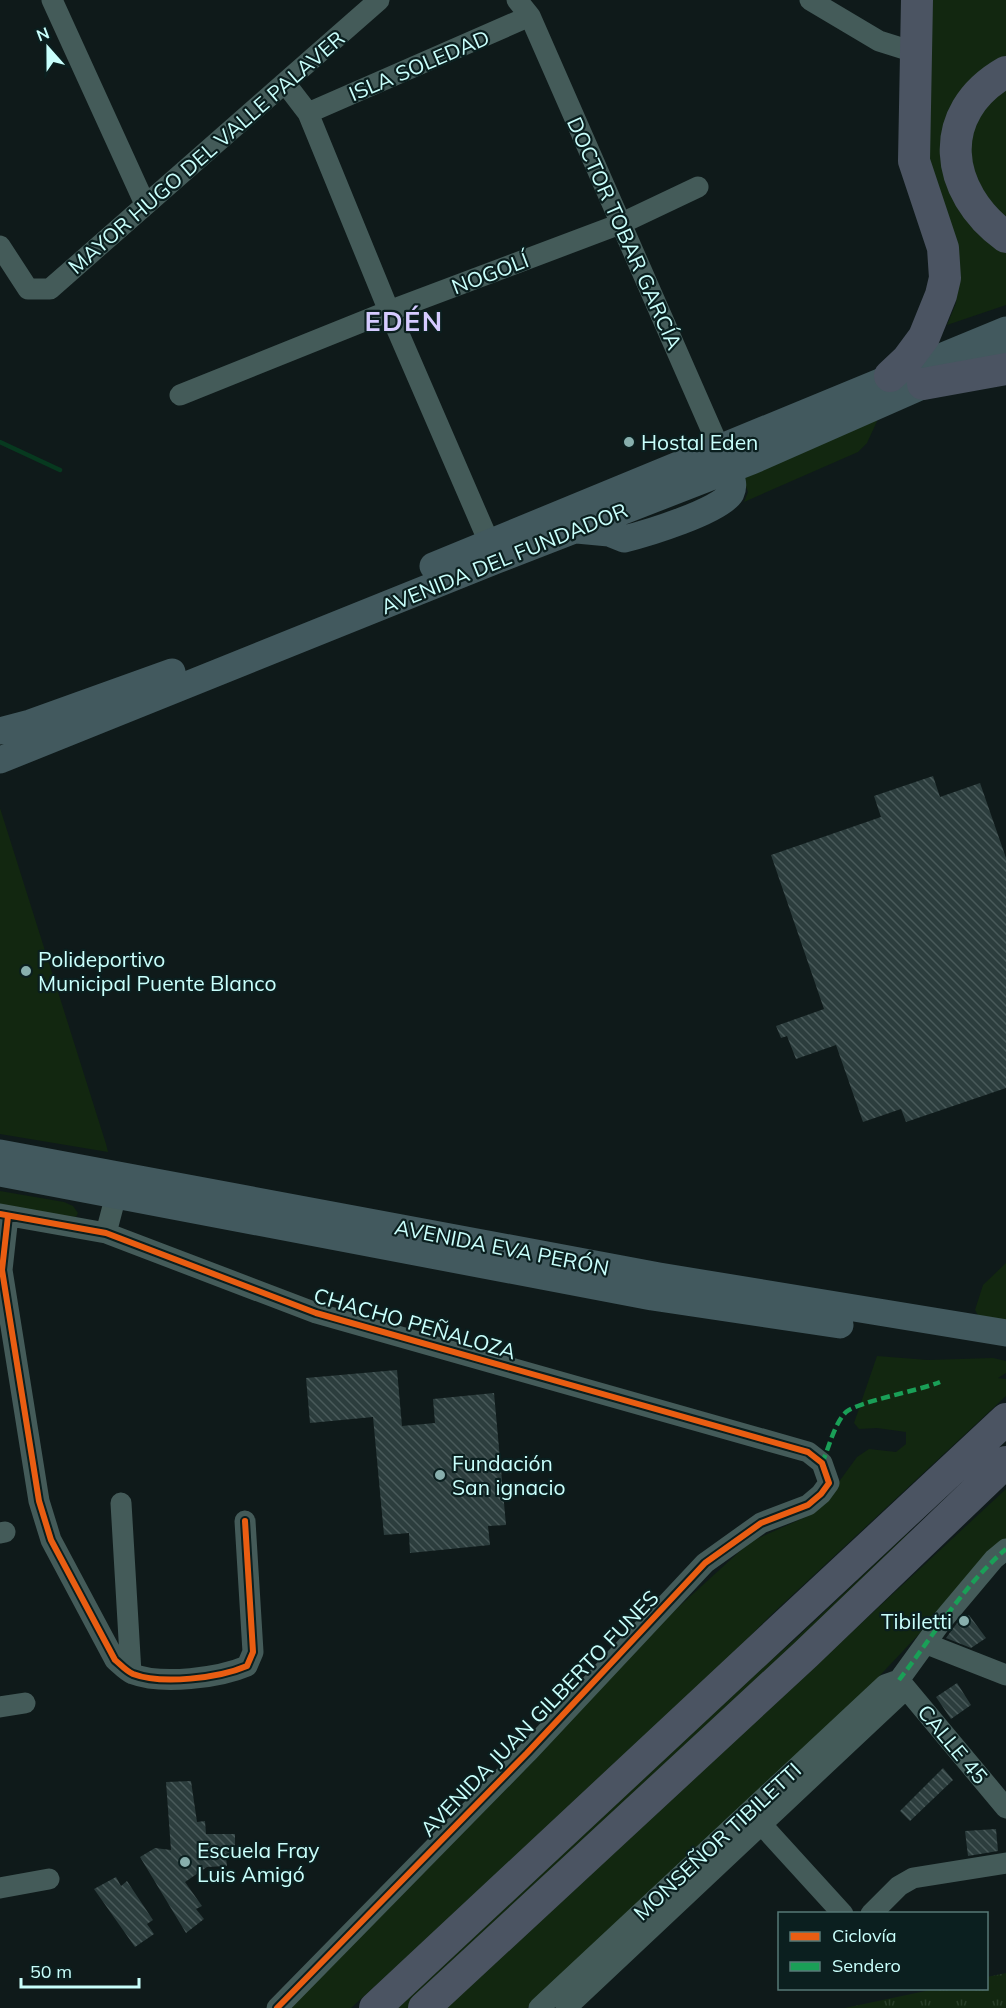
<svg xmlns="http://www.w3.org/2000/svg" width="1006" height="2008" font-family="Mulish,sans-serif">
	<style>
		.grass { fill: #122710 }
		.park { fill: url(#park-tufts) }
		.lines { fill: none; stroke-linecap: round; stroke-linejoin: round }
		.stream { stroke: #07391f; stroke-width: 4.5 }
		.building { fill: url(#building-back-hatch) }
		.minor { stroke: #445b59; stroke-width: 21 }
		.major { stroke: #42595e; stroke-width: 27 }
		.highway { stroke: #4b5462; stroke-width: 32 }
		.quiet { stroke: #1a9f57; stroke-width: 4.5; stroke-dasharray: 9 4.5; stroke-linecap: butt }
		.cycleway-casing { stroke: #0b1f1f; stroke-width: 10 }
		.cycleway { stroke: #e95d12; stroke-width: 6 }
		.poi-dot { fill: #88afad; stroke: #0b1f1f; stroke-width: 2 }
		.labels { text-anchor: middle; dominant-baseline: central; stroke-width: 4.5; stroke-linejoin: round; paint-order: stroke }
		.street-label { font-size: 21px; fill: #c9fffc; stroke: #0b1f1f }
		.poi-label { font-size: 21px; fill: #c9fffc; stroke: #0b1f1f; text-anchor: start }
		.district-label { font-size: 27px; font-weight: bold; letter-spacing: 1.5px; fill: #d5cbff; stroke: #0b1f1f }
	</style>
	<defs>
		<pattern id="park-tufts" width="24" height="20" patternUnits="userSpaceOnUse" patternTransform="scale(1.5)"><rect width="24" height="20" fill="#122710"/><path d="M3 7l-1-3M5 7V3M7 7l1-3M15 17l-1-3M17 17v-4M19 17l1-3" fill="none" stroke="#283d28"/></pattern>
		<pattern id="building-back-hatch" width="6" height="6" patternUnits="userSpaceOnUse" patternTransform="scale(1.5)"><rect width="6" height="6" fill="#2c3d3d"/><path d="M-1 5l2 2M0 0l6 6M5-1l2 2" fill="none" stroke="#495a5a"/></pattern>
	</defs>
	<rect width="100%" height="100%" fill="#0f1a1a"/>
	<path class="grass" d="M933 0H1006V59L945 140 1006 246V305L947 325 956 303 958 277 923 146Z
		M1006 80V230L971 190 967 128Z
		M878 419 867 443 858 452 744 502 748 492 742 476Z
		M0 808 106 1144 108 1152 0 1134Z
		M0 1191 64 1202 73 1206 78 1213 76 1217 0 1207Z
		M1006 1263V1321L979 1317 975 1310 983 1285Z
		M877 1356 928 1360 993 1358 1006 1361V1373L998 1378 1006 1379V1396L771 1615 672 1715 351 2008H285L672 1613 750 1542 810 1515 822 1505 857 1457 869 1449 896 1452 906 1444V1432L877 1428 859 1429 854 1423Z
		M1006 1489V1542L868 1688 527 2008H446Z
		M908 1533 915 1540 412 2008H387L678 1741 793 1641Z"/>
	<path class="park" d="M1006 1973V2008H845L935 1989 986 1988 987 1977Z"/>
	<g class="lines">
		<path class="stream" d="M0 442 60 470"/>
	</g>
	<path class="building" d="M933 776 940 797 980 783 1006 858V1088L906 1122 901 1109 863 1122 836 1045 796 1059 787 1036 781 1038 776 1026 824 1009 771 855 881 817 874 796Z
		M397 1370 402 1426 435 1423 433 1399 494 1393 506 1525 488 1526 490 1545 410 1553 409 1533 384 1535 373 1417 310 1423 306 1378Z
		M969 1615 986 1638 971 1648 946 1638 957 1623Z
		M957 1683 971 1705 951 1719 936 1697Z
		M943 1768 953 1780 910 1821 900 1811Z
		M191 1781 197 1822 205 1821 206 1834H235V1857L226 1858 227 1866 207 1867 185 1882 202 1906 196 1909 204 1919 186 1933 140 1857 155 1848 171 1850 166 1782Z
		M996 1829 998 1851 968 1856 965 1831Z
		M116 1877 121 1886 127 1881 153 1920 147 1924 154 1934 135 1947 94 1889Z"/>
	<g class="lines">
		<path class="minor" d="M52 0 145 204
			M517 0 530 16 725 461
			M810 0 879 41 914 52
			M285 83 308 113 389 311 495 556
			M308 113 530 16
			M0 246 28 289H50L379 0
			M180 395 389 311 620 224 698 187
			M0 1214 106 1233 316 1313 808 1452 822 1463 829 1483 821 1494 808 1505 761 1523 705 1563 527 1753 277 2008
			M8 1216 2 1270 39 1501 51 1540 115 1660C120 1664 126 1671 133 1674 162 1685 219 1678 247 1666L253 1652 245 1521
			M106 1233 116 1195
			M121 1503 131 1673
			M0 1533 5 1532
			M927 1644 1006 1675
			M899 1680 1006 1808
			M0 1707 25 1703
			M751 1813 843 1914
			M0 1888 49 1879
			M871 1914 899 1886 913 1878 1006 1863
			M539 2008 885 1685 899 1680
			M566 2008 898 1696 899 1680 941 1622 994 1559 1006 1549"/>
		<path class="major" d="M577 530 609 533 624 539C645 534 721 511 731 493 735 485 731 477 729 470
			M433 566 1006 330
			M0 731 30 723 172 672
			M0 760 497 560 752 461 1006 349
			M0 1153 659 1276 1006 1333
			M0 1173 652 1297 840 1325"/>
		<path class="highway" d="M1006 72C934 113 944 192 1006 237
			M890 376 907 360 924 337 941 295 945 278 943 248 914 161 917 0
			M923 384 1006 369
			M375 2008 1006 1419
			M424 2008 806 1654 1006 1462"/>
		<path class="quiet" d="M822 1463C829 1448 834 1424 846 1412 860 1401 918 1391 940 1382
			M899 1680C933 1636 964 1585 1006 1549"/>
		<g class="cycleway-casing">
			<path id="cycleway" d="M0 1214 106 1233 316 1313 808 1452 822 1463 829 1483 821 1494 808 1505 761 1523 705 1563 527 1753 277 2008
				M8 1216 2 1270 39 1501 51 1540 115 1660C120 1664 126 1671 133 1674 162 1685 219 1678 247 1666L253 1652 245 1521"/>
		</g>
		<use href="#cycleway" class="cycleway"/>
	</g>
	<g class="poi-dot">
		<circle cx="629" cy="442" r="6"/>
		<circle cx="26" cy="971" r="6"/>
		<circle cx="440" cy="1475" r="6"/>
		<circle cx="964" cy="1621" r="6"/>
		<circle cx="185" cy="1862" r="6"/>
	</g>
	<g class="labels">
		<g class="street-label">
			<text transform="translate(419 65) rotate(-23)">ISLA SOLEDAD</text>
			<text transform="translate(206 152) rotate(-41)">MAYOR HUGO DEL VALLE PALAVER</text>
			<text transform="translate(625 233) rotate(66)">DOCTOR TOBAR GARCÍA</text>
			<text transform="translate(490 273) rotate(-21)">NOGOLÍ</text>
			<text transform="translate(504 558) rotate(-22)">AVENIDA DEL FUNDADOR</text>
			<text transform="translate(502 1247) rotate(11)">AVENIDA EVA PERÓN</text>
			<text transform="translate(415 1323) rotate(16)">CHACHO PEÑALOZA</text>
			<text transform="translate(539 1713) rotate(-46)">AVENIDA JUAN GILBERTO FUNES</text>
			<text transform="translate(953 1744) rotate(50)">CALLE 45</text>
			<text transform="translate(717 1841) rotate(-43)">MONSEÑOR TIBILETTI</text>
		</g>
		<g class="poi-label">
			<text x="641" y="442">Hostal Eden</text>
			<text x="38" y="959">Polideportivo<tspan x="38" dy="24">Municipal Puente Blanco</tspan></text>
			<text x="452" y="1463">Fundación<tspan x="452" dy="24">San ignacio</tspan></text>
			<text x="952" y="1621" text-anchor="end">Tibiletti</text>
			<text x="197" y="1850">Escuela Fray<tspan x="197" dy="24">Luis Amigó</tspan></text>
		</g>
		<g class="district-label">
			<text x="404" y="321">EDÉN</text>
		</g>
	</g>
	<rect x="778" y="1912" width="210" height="78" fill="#0b1f1f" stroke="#577977" stroke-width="1.5"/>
	<rect x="790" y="1932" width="30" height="9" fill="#e95d12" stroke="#577977" stroke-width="1.5"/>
	<text x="832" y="1942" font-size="18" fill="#c9fffc">Ciclovía</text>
	<rect x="790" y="1962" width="30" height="9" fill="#1a9f57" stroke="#577977" stroke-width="1.5"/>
	<text x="832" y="1972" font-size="18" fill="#c9fffc">Sendero</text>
	<g transform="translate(48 48) rotate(339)" stroke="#0b1f1f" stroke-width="4.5" paint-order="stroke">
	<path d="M0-4.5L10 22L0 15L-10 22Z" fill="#c9fffc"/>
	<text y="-9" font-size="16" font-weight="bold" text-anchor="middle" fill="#c9fffc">N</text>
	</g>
	<path d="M21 1978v9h118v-9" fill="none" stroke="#c9fffc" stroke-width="3"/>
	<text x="30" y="1978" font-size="18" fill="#c9fffc" stroke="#0b1f1f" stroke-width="4.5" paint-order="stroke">50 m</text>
</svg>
